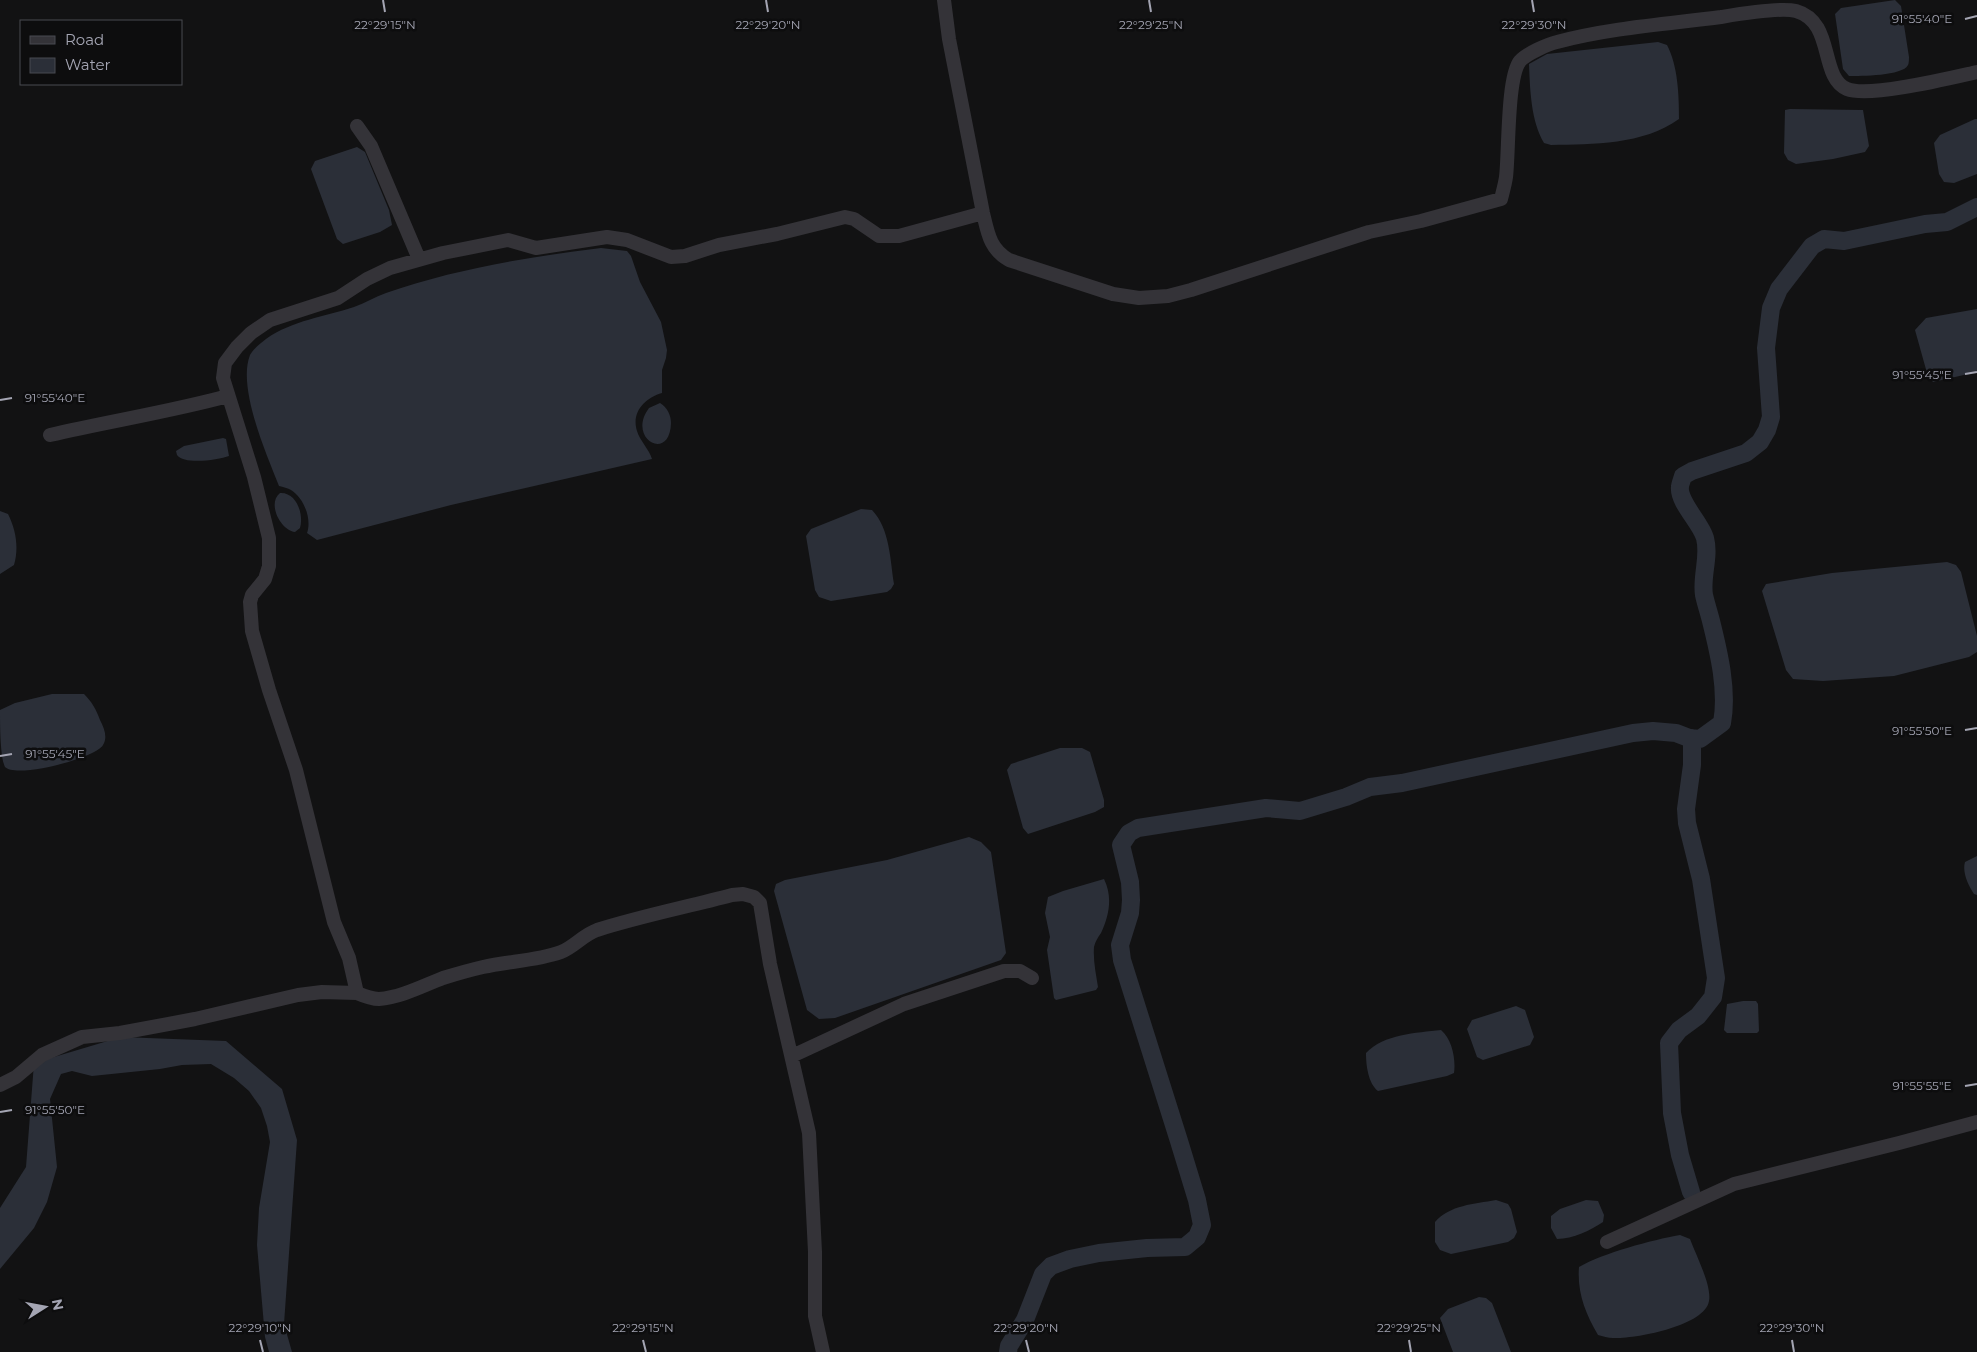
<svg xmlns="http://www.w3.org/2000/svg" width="1977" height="1352" font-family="Montserrat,sans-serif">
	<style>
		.water { fill: #2b2f38 }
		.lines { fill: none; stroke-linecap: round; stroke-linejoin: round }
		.canal { stroke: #2b2f38; stroke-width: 18 }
		.street { stroke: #343338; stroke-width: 14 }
		.ticks { fill: none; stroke: #a4a5b3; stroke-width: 2 }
		.ticks-label { font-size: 12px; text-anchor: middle; fill: #a4a5b3; stroke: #0d0d0e; stroke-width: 5; stroke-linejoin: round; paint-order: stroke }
	</style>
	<rect width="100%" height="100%" fill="#121213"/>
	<path class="water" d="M1895 0 1901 6 1909 57C1909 58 1909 64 1908 65 1903 76 1860 76 1849 76L1843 69 1835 14 1841 8Z
		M1658 42 1667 45C1678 66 1679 95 1679 119 1643 145 1593 144 1551 145L1544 143C1531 121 1530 90 1529 64L1547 54Z
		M1790 109 1863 110 1869 146 1865 152 1833 159 1796 164 1788 160 1784 153 1785 110Z
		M1975 119H1977V174L1954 183 1944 182 1939 174 1934 143 1940 135Z
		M357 147 365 152 389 210 392 225 380 232 343 244 337 239 311 169 315 161Z
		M601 248 627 251 631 256 640 282 661 322 667 350 666 358 662 370V393C645 398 631 412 637 431 640 441 649 449 652 459L451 505 317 540 307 533C312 519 304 498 291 490 288 488 283 487 279 486 267 455 237 388 250 355 253 349 261 343 266 339 293 320 324 317 354 307 365 303 375 297 386 293 455 269 528 257 601 248Z
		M1977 309V372L1933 382 1927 373 1915 330 1926 318Z
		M660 403C667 407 671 415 671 423 670 463 626 439 649 408Z
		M223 438 226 439 229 456C218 460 184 465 177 455L176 451 184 446Z
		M280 493C297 492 304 515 300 528L295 532C280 530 267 503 280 493Z
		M861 509 872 510C890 529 890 559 894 584L891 589 887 592 831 601 819 597 815 590 806 536 811 529Z
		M0 511 8 514C16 530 19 548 14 565L0 574Z
		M1947 562 1956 565 1961 572 1977 636V652L1969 657 1894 676 1823 681 1793 679 1786 670 1762 591 1766 584 1832 573Z
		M52 694H84C92 702 96 709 100 720 104 728 108 737 103 745 96 758 16 779 5 767 0 757 0 724 0 710L15 703Z
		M1060 748H1082L1090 752 1104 800V807L1095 812 1028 834 1023 828 1007 770 1011 764Z
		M969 837 981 842 991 852 1006 953 1001 960 835 1018 819 1019 807 1010 774 891 776 884 785 880 887 860Z
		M1977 856V895L1974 894C1968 885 1962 872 1965 862Z
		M1104 879C1113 897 1109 916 1101 933 1098 937 1095 942 1094 947 1093 960 1096 974 1098 987L1096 990 1056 1000 1054 998 1047 950 1050 937 1045 913 1048 897 1063 891Z
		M1743 1001H1756L1758 1004 1759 1031 1757 1033H1727L1724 1030 1727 1004Z
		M1516 1006 1525 1010 1534 1037 1530 1045 1483 1060 1477 1057 1467 1029 1472 1020Z
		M1441 1030C1452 1039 1456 1059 1454 1073L1447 1076 1378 1091C1368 1083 1366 1065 1366 1053 1384 1034 1416 1033 1441 1030Z
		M121 1037 226 1041 282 1089 297 1140 284 1324 292 1352H269L265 1337 257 1245 259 1208 270 1142 267 1126 261 1108 249 1091 234 1078 211 1064 182 1065 160 1069 92 1076 72 1071 61 1074 50 1099 57 1167 47 1202 34 1228 0 1269V1208L26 1167 34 1063Z
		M1496 1200 1508 1204 1511 1209 1517 1232 1514 1238 1508 1242 1451 1254 1440 1250 1435 1242V1222C1450 1205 1474 1204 1496 1200Z
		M1586 1200 1598 1201 1604 1215 1603 1222C1591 1230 1573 1239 1557 1239L1551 1228V1216L1560 1209Z
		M1680 1235 1690 1239C1696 1255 1712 1286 1709 1301 1705 1326 1635 1339 1613 1338 1608 1338 1603 1336 1598 1335 1585 1313 1577 1292 1579 1267 1603 1253 1652 1240 1680 1235Z
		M1479 1297 1486 1298 1492 1303 1511 1352H1453L1440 1318 1448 1309Z"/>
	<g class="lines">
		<path class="canal" d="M1691 1192 1680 1155 1672 1113 1669 1043 1679 1030 1698 1016 1713 997 1716 978 1701 879 1687 823 1686 809 1692 765V738
			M1008 1352 1009 1346 1025 1320 1043 1274 1051 1266 1070 1259 1099 1253 1147 1248 1185 1247 1197 1237 1202 1225 1197 1200 1179 1141 1122 960 1120 945 1130 913 1131 900 1130 882 1121 845 1129 833 1138 828 1266 808 1300 811 1346 797 1370 787 1402 783 1633 733 1653 731 1676 733 1689 738 1700 739 1722 723C1728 691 1719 653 1711 621 1709 613 1706 604 1704 595 1701 576 1710 557 1705 538 1701 523 1678 502 1680 487 1680 484 1682 480 1683 476L1692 471 1746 453 1760 442 1767 430 1771 417 1766 348 1771 308 1779 289 1812 246 1824 239 1844 241 1925 224 1947 222 1977 207"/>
		<path class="street" d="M944 0 949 39 983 213C988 234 990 249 1009 260L1113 294 1139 298 1168 296 1191 290 1369 232 1421 221 1501 199C1503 191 1505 184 1506 177 1509 153 1507 77 1520 61 1526 54 1548 44 1557 42 1610 28 1667 24 1721 17 1739 14 1780 7 1796 11 1835 22 1819 77 1847 89 1869 98 1950 78 1977 72
			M357 126 371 146 419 259
			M50 435C110 421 169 412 228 396
			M792 1056 904 1004 1004 971H1020L1032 978
			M0 1085 16 1077 42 1055 82 1037 120 1033 195 1019 298 995 322 992 357 993
			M1607 1242 1734 1184 1899 1143 1977 1122
			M823 1352 815 1316V1252L809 1133 770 964 760 903 754 897 743 894 732 895C687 907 641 916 597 930 583 935 574 947 561 952 536 961 509 961 483 967 470 970 456 974 443 978 422 986 402 997 379 999 371 999 364 996 357 993L349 958 334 922 296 770 269 690 252 631 250 602 252 595 265 579 269 566V538L254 477 223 378 225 363 237 347 251 333 270 320 338 298 367 279 390 268 443 253 508 240 536 248 607 237 627 240 671 257 685 256 719 245 777 234 845 217 854 219 879 236H899L983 213"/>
	</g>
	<path class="ticks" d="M383 0 385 12M766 0 768 12M1149 0 1151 12M1532 0 1534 12M1965 19 1977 16M1965 374 1977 372M0 400 12 398M1965 730 1977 728M0 756 12 754M1965 1086 1977 1084M0 1112 12 1110M260 1340 263 1352M643 1340 646 1352M1026 1340 1029 1352M1409 1340 1411 1352M1792 1340 1794 1352"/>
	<g class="ticks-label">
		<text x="1922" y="23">91°55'40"E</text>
		<text x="385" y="29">22°29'15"N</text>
		<text x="768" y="29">22°29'20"N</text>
		<text x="1151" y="29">22°29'25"N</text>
		<text x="1534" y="29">22°29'30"N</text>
		<text x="1922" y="379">91°55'45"E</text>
		<text x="55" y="402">91°55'40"E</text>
		<text x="1922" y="735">91°55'50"E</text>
		<text x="55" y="758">91°55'45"E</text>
		<text x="1922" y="1090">91°55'55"E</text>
		<text x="55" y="1114">91°55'50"E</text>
		<text x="260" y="1332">22°29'10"N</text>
		<text x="643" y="1332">22°29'15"N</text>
		<text x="1026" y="1332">22°29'20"N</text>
		<text x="1409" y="1332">22°29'25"N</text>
		<text x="1792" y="1332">22°29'30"N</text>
	</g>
	<rect x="20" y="20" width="162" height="65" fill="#0d0d0e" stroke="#494a50"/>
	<rect x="30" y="36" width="25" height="8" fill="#343338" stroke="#494a50"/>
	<text x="65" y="45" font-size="15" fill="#a4a5b3">Road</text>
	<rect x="30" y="58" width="25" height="15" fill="#2b2f38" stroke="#494a50"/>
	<text x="65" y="70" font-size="15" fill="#a4a5b3">Water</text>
	<g transform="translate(45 1307) rotate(79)" stroke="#0d0d0e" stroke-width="4" paint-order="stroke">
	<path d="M0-4L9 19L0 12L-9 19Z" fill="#a4a5b3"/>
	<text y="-8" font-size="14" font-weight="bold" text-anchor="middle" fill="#a4a5b3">N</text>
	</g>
</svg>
